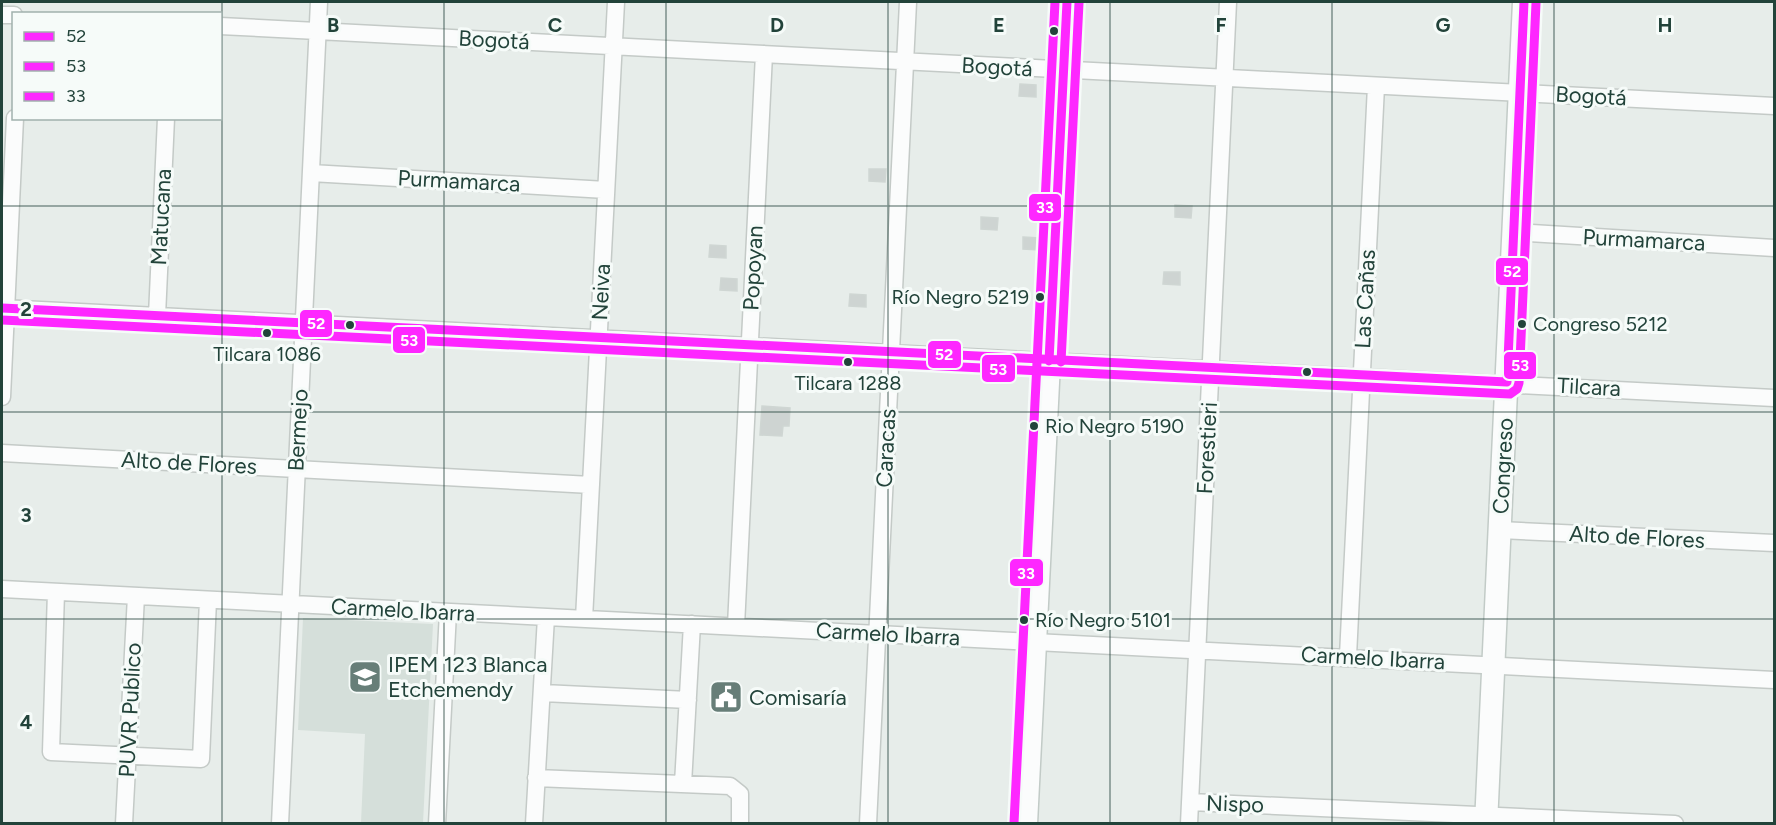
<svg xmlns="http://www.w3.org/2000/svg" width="1776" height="825" font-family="Figtree,sans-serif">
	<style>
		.built { fill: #d5dfda }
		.building { fill: #ced4d2; stroke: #cfd6d3; stroke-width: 1.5 }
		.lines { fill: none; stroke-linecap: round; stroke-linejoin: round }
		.minor-casing { stroke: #c4cac7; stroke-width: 19 }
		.secondary-casing { stroke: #c2cbc7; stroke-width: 25 }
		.minor { stroke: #fbfcfc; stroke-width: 16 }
		.secondary { stroke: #fbfcfc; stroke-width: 22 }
		.bus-1-casing { stroke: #f6fbf9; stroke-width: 14 }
		.bus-2-casing { stroke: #f6fbf9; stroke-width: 14 }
		.bus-3-casing { stroke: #f6fbf9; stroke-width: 14 }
		.bus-1 { stroke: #fe27ff; stroke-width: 9 }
		.bus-2 { stroke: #fe27ff; stroke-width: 9 }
		.bus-3 { stroke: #fe27ff; stroke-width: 9 }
		.grid { fill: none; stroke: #22433a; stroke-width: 1.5; stroke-opacity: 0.55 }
		.bus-dot { fill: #22433a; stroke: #f6fbf9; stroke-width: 2 }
		.labels { text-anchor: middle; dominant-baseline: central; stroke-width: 6; stroke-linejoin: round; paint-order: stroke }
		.bus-label { font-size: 20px; fill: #22433a; stroke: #f6fbf9; text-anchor: start }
		.street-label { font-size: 22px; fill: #22433a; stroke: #f6fbf9 }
		.poi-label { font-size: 22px; fill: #22433a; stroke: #f6fbf9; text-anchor: start }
		.grid-label { font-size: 20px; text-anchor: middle; font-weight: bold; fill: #22433a; stroke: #f6fbf9; stroke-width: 6; stroke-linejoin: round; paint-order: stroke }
		.line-badge { stroke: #f6fbf9; stroke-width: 2 }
		.badge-label { font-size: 16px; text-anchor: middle; font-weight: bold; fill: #fff }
	</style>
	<rect width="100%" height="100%" fill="#e7edea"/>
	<path class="built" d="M303 618 433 624 423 823H361L365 734 298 730Z"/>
	<path class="building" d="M1020 84 1036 85V97L1019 96Z
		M869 169H886L885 182 869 181Z
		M1175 205 1192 206 1191 218 1175 217Z
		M981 217 998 218 997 230 981 229Z
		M1023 237 1040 238 1039 250 1023 249Z
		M710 245 726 246V258L709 257Z
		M1164 272H1180V285L1163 284Z
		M721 278 737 279V291L720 290Z
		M850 294 866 295V307L849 306Z
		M762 406 790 408 789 426H783L782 436 760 435Z"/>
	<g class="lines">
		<g class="minor-casing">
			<path id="minor" d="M2 15H14
				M220 26 1774 106
				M311 173 606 190
				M1514 232 1774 248
				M2 308 1774 398
				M157 316 166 118
				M2 397 15 118
				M2 453 591 485
				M1500 530 1774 543
				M2 589 1774 680
				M56 592 51 752 201 759 208 600
				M584 619 616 2
				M736 626 764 54
				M1348 656 1376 86
				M543 693 688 700
				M536 778 730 786 740 794V824
				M683 784 692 624
				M1190 802 1675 824
				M124 824 136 596
				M280 824 319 2
				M437 824 448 612
				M534 824 546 617
				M868 824 908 2
				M1189 824 1228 2"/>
		</g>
		<g class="secondary-casing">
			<path id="secondary" d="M1026 824 1067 2
				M1486 824 1524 2"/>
		</g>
		<use href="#minor" class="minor"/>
		<use href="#secondary" class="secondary"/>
		<g class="bus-1-casing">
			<path id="bus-1" d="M2 308 1507 382 1524 2
				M1049 361 1067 2"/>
		</g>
		<g class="bus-2-casing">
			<path id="bus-2" d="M2 320 1510 394 1517 389 1519 383 1536 3
				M1061 362 1079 3"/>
		</g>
		<g class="bus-3-casing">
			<path id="bus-3" d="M1014 823 1055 2"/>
		</g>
		<use href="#bus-1" class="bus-1"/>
		<use href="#bus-2" class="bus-2"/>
		<use href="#bus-3" class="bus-3"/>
	</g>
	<path class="grid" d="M222 2V824M444 2V824M666 2V824M888 2V824M1110 2V824M1332 2V824M1554 2V824M2 206H1774M2 412H1774M2 619H1774"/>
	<defs>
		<g id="school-square" transform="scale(1.725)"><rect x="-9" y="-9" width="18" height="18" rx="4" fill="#677e78" stroke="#f6fbf9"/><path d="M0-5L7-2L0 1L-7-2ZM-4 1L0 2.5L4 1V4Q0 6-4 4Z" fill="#fff"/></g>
		<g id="civic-square" transform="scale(1.725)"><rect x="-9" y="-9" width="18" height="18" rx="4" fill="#677e78" stroke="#f6fbf9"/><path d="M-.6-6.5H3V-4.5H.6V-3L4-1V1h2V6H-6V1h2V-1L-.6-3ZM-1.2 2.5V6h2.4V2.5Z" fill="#fff"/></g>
	</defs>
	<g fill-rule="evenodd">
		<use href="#school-square" x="365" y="677"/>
		<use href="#civic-square" x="726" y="697"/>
	</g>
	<g class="bus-dot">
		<circle cx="1054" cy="31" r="5"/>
		<circle cx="1040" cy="297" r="5"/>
		<circle cx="1522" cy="324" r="5"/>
		<circle cx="350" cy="325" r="5"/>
		<circle cx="267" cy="333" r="5"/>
		<circle cx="848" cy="362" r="5"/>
		<circle cx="1307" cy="372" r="5"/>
		<circle cx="1034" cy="426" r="5"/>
		<circle cx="1024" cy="620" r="5"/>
	</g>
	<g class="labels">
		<g class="bus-label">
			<text x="1029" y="297" text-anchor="end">Río Negro 5219</text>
			<text x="1533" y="324">Congreso 5212</text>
			<text x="267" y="354" text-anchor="middle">Tilcara 1086</text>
			<text x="848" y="383" text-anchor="middle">Tilcara 1288</text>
			<text x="1045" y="426">Rio Negro 5190</text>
			<text x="1035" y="620">Río Negro 5101</text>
		</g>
		<g class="street-label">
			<text transform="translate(494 40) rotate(3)">Bogotá</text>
			<text transform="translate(997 67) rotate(3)">Bogotá</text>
			<text transform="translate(1591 96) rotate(3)">Bogotá</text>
			<text transform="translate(459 181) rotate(3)">Purmamarca</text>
			<text transform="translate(161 217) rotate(-87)">Matucana</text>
			<text transform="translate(1644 240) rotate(3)">Purmamarca</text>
			<text transform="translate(753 268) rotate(-87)">Popoyan</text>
			<text transform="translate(601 292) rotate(-87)">Neiva</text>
			<text transform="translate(1365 299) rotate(-87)">Las Cañas</text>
			<text transform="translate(1589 387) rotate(3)">Tilcara</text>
			<text transform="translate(298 430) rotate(-87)">Bermejo</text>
			<text transform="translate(886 448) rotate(-87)">Caracas</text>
			<text transform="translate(1207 448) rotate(-87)">Forestieri</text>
			<text transform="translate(189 463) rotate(3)">Alto de Flores</text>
			<text transform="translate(1503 466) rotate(-87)">Congreso</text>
			<text transform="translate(1637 537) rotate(3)">Alto de Flores</text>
			<text transform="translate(403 610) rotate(3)">Carmelo Ibarra</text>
			<text transform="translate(888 634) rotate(3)">Carmelo Ibarra</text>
			<text transform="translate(1373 658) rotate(3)">Carmelo Ibarra</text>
			<text transform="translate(130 710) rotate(-87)">PUVR Publico</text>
			<text transform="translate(1235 804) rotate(2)">Nispo</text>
		</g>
		<g class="poi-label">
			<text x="388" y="664">IPEM 123 Blanca<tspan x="388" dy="25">Etchemendy</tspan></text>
			<text x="749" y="697">Comisaría</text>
		</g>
	</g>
	<g class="grid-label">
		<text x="333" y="32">B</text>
		<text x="555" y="32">C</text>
		<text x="777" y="32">D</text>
		<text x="999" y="32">E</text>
		<text x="1221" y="32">F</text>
		<text x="1443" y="32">G</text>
		<text x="1665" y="32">H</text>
		<text x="26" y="316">2</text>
		<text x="26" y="522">3</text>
		<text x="26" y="729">4</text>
	</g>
	<g class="line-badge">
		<rect x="1028" y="193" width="34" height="29" rx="6" fill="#fe27ff"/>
		<rect x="1495" y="257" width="34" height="29" rx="6" fill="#fe27ff"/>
		<rect x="299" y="309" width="34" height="29" rx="6" fill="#fe27ff"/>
		<rect x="392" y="326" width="34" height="28" rx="6" fill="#fe27ff"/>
		<rect x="927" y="340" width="35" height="29" rx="6" fill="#fe27ff"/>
		<rect x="1503" y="351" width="34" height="29" rx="6" fill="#fe27ff"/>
		<rect x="981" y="354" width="35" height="29" rx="6" fill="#fe27ff"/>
		<rect x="1009" y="558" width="35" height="29" rx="6" fill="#fe27ff"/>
	</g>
	<g class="badge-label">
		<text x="1045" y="213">33</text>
		<text x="1512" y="277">52</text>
		<text x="316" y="329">52</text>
		<text x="409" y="346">53</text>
		<text x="944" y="360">52</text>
		<text x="1520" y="371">53</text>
		<text x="998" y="375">53</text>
		<text x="1026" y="579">33</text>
	</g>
	<rect width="1776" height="825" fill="none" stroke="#22433a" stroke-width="6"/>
	<rect x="12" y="12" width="210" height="108" fill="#f6fbf9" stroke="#a1b1ad" stroke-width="1.5"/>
	<rect x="24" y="32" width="30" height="9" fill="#fe27ff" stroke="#a1b1ad" stroke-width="1.5"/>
	<text x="66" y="42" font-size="18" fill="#22433a">52</text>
	<rect x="24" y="62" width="30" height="9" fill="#fe27ff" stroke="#a1b1ad" stroke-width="1.5"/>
	<text x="66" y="72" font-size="18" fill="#22433a">53</text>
	<rect x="24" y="92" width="30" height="9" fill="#fe27ff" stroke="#a1b1ad" stroke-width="1.5"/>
	<text x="66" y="102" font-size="18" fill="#22433a">33</text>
</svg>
